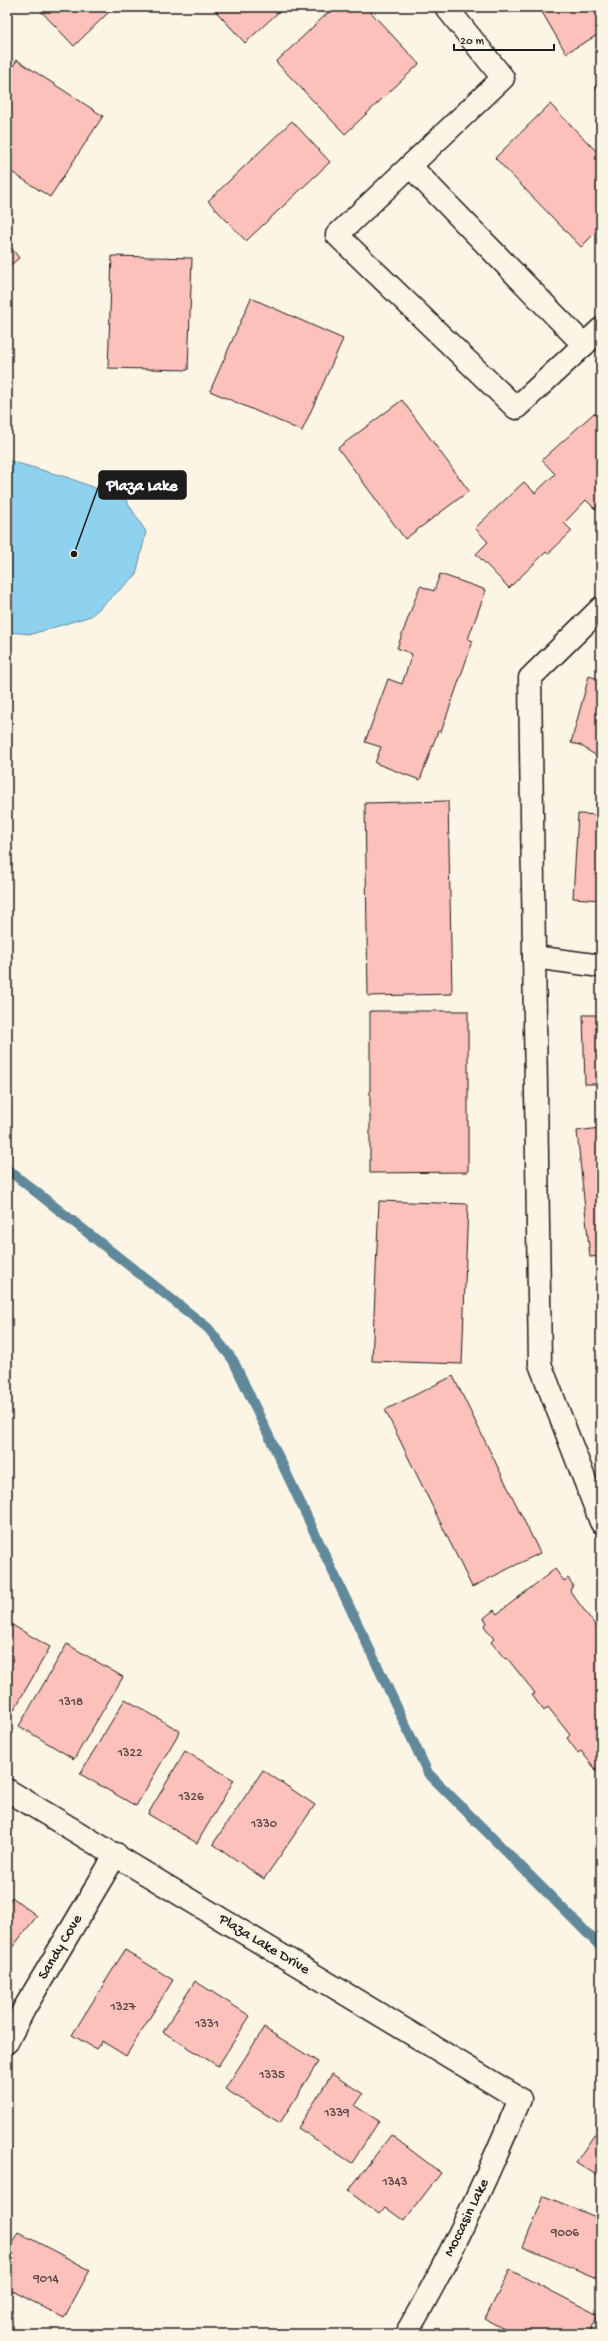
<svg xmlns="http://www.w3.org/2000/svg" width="608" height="2341" font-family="'Gochi Hand',sans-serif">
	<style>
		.water { fill: #8ed2f0; stroke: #60899b }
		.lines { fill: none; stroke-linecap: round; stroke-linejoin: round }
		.stream { stroke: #60899b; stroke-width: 10 }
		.building { fill: #fdc1bb; stroke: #1c1c1c }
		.minor-casing { stroke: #1c1c1c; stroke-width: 25 }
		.minor { stroke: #fcf5e5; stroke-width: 22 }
		.labels { text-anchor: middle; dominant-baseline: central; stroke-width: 3; stroke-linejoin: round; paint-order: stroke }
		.number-label { font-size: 13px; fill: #544544 }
		.street-label { font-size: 15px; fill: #1c1c1c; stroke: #fcf5e5 }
		.leader { fill: none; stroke: #1c1c1c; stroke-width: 1.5 }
		.callout-dot { fill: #1c1c1c; stroke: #fcf5e5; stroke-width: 1.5 }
		.callout { fill: #1c1c1c; stroke: #1c1c1c; stroke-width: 1.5 }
		.callout-label { font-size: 16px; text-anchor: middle; font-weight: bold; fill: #fff }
	</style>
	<rect width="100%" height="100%" fill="#fcf5e5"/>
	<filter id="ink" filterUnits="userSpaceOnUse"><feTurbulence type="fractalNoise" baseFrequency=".025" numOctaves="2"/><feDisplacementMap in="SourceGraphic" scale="8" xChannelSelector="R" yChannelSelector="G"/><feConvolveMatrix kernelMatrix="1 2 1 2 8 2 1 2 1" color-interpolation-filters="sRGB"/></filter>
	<g filter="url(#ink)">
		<path class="water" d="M7 460 69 478 126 500 146 532 136 575 91 616 32 634 7 632Z"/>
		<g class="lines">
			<path class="stream" d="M7 1169 208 1328 233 1360 428 1773 601 1947"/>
		</g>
		<path class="building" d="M37 7H114L74 46Z
			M212 7H284L245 43Z
			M334 7H366L419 64 345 134 276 62Z
			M539 7H601V33L566 53Z
			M17 60 103 116 50 197 7 169V75Z
			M601 82V96L595 86Z
			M550 104 601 156V227L581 247 495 158Z
			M292 121 330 162 246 241 208 201Z
			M7 242 19 258 7 268Z
			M112 256 192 258 188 370 108 368Z
			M251 298 343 339 302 431 210 391Z
			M402 400 469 491 405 539 338 448Z
			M594 413 601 420V502L595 509 586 500 564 523 572 531 548 554 546 552 509 588 476 554 488 542 475 528 524 482 535 493 555 474 542 460Z
			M440 574 486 590 468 639 473 641 441 732 438 731 420 780 375 763 381 747 365 742 388 679 402 684 412 654 397 648 420 586 434 591Z
			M589 676 601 680V759L580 745 571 743Z
			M448 801 452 994 368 996 365 803Z
			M578 814 601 815V900L573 898Z
			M370 1011H468V1172L370 1173Z
			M583 1015H601V1084H585Z
			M598 1104H601V1256L590 1257 577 1131 600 1128Z
			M379 1201 468 1204 462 1364 372 1361Z
			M453 1376 540 1553 472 1587 385 1410Z
			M555 1569 564 1581 568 1578 573 1585 570 1591 601 1633V1776L581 1751 578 1753 567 1738 570 1735 548 1707 544 1711 532 1695 535 1693 507 1658 505 1659 491 1642 494 1639 484 1626 487 1623 484 1618 494 1610 497 1614Z
			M7 1622 50 1647 11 1715 7 1712Z
			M67 1644 123 1677 74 1759 19 1726Z
			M125 1699 180 1731 136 1806 80 1774Z
			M185 1751 234 1780 197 1843 148 1814Z
			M263 1770 315 1805 264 1879 213 1844Z
			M12 1897 37 1916 7 1954V1904Z
			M125 1950 173 1980 126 2056 102 2041 96 2049 72 2035Z
			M195 1981 250 2016 218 2066 163 2032Z
			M264 2028 318 2062 280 2123 225 2089Z
			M332 2074 363 2094 355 2106 379 2121 352 2163 298 2128Z
			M601 2125V2178L576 2162Z
			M391 2135 441 2173 404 2221 385 2207 379 2214 348 2191Z
			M544 2196 601 2219V2280L523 2247Z
			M18 2232 90 2270 64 2318 7 2288V2252Z
			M510 2270 598 2315 589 2334H513L485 2319Z"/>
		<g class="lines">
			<g class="minor-casing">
				<g id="minor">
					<path d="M446 7 503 78 337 235 516 408 601 329"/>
					<path d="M410 166 584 345"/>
					<path d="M601 608 530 678 540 1364 601 1522"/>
					<path d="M534 957 601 966"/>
					<path id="s1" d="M7 1790 520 2099C486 2179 450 2259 406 2334"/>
					<path id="s2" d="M7 2042 24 2009 116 1854"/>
				</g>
			</g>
			<use href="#minor" class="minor"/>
		</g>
	</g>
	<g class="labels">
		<g class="number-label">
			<text x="71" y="1702">1318</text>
			<text x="130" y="1753">1322</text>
			<text x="191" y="1797">1326</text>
			<text x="264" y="1824">1330</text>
			<text x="123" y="2007">1327</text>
			<text x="207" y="2024">1331</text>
			<text x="272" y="2075">1335</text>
			<text x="337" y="2113">1339</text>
			<text x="395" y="2182">1343</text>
			<text x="565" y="2233">9006</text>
			<text x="46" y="2279">9014</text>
		</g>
		<g class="street-label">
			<text stroke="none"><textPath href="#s1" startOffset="300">Plaza Lake Drive</textPath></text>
			<text stroke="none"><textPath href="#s2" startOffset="109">Sandy Cove</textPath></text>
			<text transform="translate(467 2218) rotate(-64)">Moccasin Lake</text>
		</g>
	</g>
	<path class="leader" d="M74 554L99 485"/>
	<circle class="callout-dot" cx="74" cy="554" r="4"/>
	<rect class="callout" x="99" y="471" width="87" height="28" rx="4"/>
	<g class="callout-label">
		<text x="142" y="490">Plaza Lake</text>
	</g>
	<rect width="608" height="2341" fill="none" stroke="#fcf5e5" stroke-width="24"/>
	<rect x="12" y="12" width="584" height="2317" fill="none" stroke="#1c1c1c" stroke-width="1.5" filter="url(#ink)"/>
	<path d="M454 44v6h100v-6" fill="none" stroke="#1c1c1c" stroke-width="2"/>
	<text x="460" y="44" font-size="12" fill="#1c1c1c" stroke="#fcf5e5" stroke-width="3" paint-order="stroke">20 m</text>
</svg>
